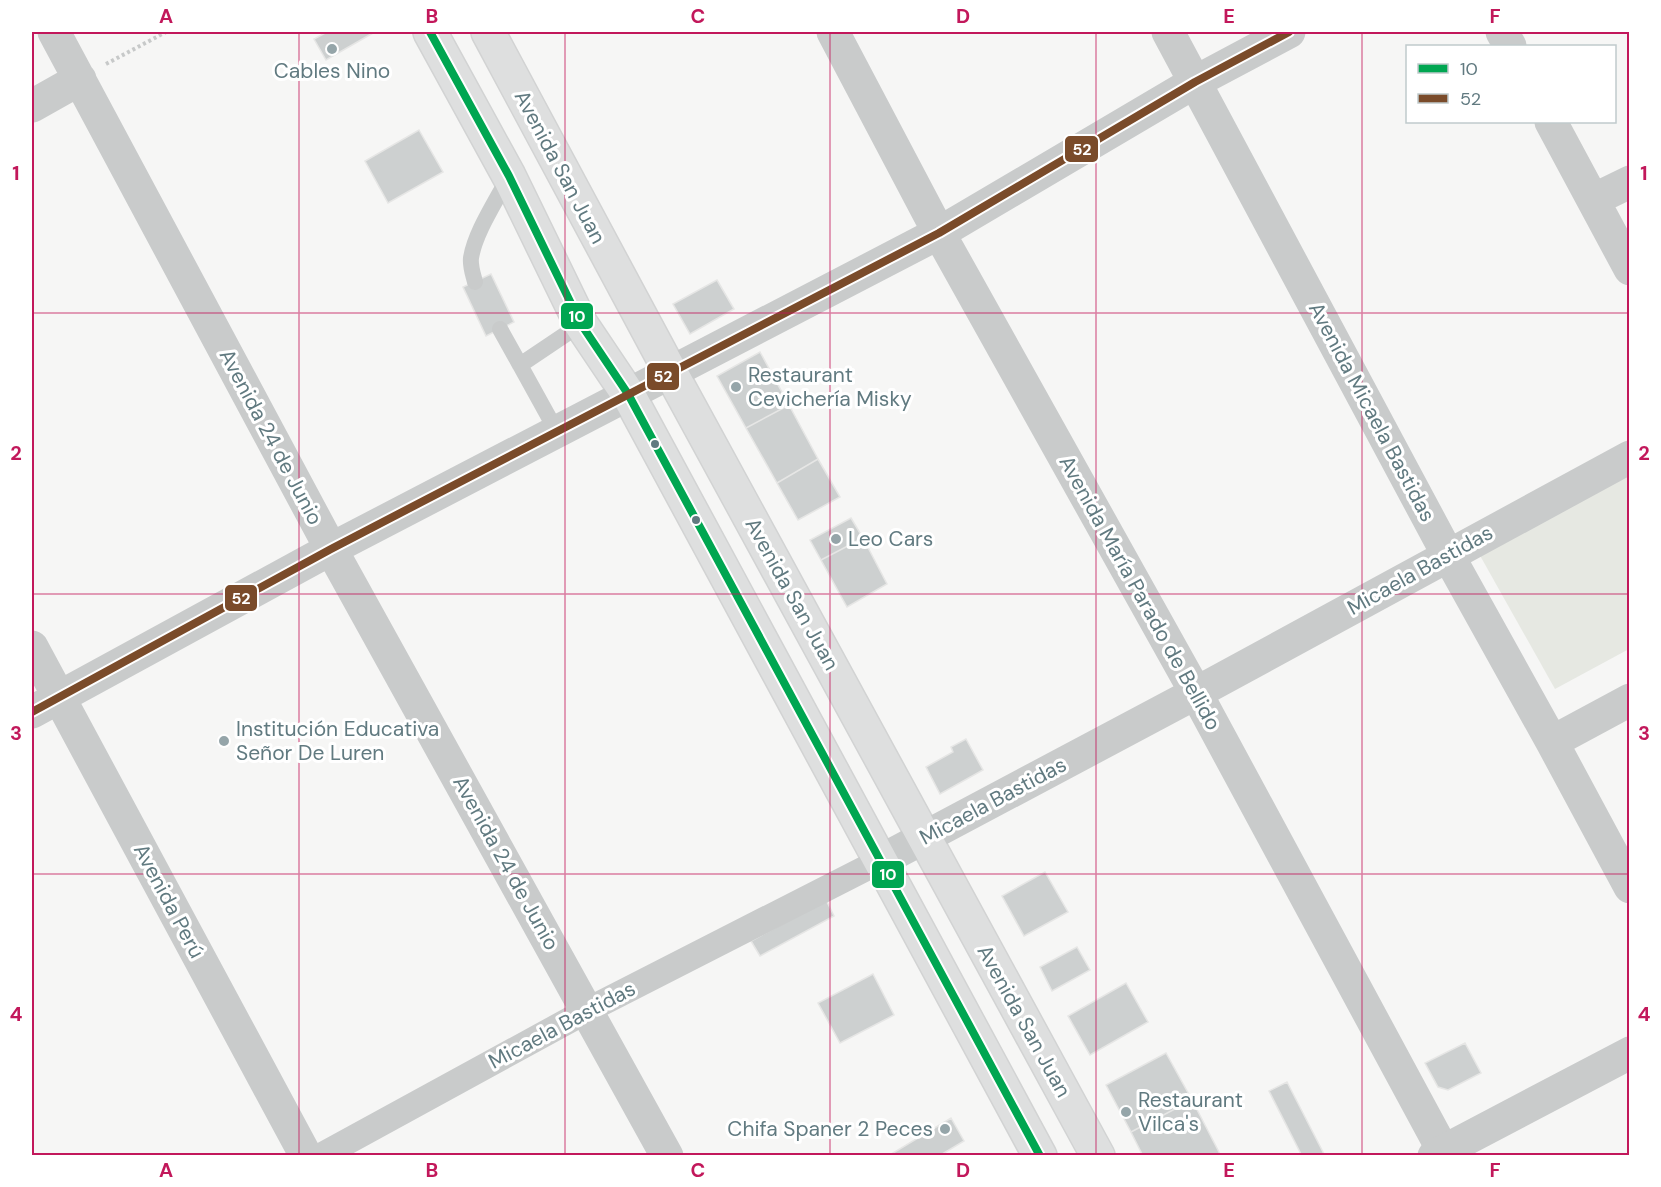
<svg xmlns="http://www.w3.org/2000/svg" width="1661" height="1187" font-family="'DM Sans',sans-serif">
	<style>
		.green { fill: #e6e8e2 }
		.building { fill: #cdd0d0; stroke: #e6e6e5; stroke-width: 1.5 }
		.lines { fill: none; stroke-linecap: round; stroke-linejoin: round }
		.secondary-casing { stroke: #d2d3d3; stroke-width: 36 }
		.path { stroke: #c7c9c9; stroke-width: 4; stroke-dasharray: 3 3; stroke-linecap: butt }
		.service { stroke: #c9cbcb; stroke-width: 16 }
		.pedestrian { stroke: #c9cbcb; stroke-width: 26 }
		.minor { stroke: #c9cbcb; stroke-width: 33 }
		.tertiary { stroke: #c9cbcb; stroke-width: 33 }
		.secondary { stroke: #dedfdf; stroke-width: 33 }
		.bus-1-casing { stroke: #fff; stroke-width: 12 }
		.bus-2-casing { stroke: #fff; stroke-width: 12 }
		.bus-1 { stroke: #00a651; stroke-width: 8 }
		.bus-2 { stroke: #7a4b2a; stroke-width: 8 }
		.grid { fill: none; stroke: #c2185b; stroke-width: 1.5; stroke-opacity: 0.55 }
		.poi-dot { fill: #95a5a9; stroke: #fff; stroke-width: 2 }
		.bus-dot { fill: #617a80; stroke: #fff; stroke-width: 2 }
		.labels { text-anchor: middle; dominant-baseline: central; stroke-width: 6; stroke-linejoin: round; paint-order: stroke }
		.poi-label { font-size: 21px; fill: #617a80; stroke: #fff; text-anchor: start }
		.street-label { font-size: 21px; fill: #617a80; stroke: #fff }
		.line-badge { stroke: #fff; stroke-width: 2 }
		.badge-label { font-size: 16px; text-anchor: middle; font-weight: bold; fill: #fff }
		.neatline { fill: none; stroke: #c2185b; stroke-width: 2 }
		.grid-label { font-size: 20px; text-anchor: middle; font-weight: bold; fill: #c2185b }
	</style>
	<rect width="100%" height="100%" fill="#f6f6f5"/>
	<path class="green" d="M1629 469V649L1555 689 1478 552Z"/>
	<path class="building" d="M327 32H372L373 33 326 60 314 39Z
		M419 130 443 172 388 203 365 161Z
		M491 274 514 322 486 336 463 287Z
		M717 280 734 309 690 334 673 304Z
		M760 352 789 405 746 428 717 376Z
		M789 405 818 459 777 483 746 428Z
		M818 459 840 497 798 520 777 483Z
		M851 518 863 538 821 560 810 540Z
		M863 538 887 584 847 607 821 560Z
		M966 739 983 770 940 794 926 767 953 752 951 747Z
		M1045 872 1068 912 1024 936 1002 896Z
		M826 900 834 916 760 956 751 941Z
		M1077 947 1090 970 1052 991 1040 967Z
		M873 974 894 1015 840 1043 818 1003Z
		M1126 983 1148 1022 1090 1055 1068 1016Z
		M1465 1043 1481 1073 1448 1090 1438 1087 1425 1063Z
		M1166 1053 1192 1100 1131 1132 1106 1085Z
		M1287 1082 1325 1156H1302L1269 1091Z
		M1192 1100 1221 1156H1143L1131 1132Z
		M951 1118 964 1141 939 1156H888Z"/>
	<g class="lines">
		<g class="secondary-casing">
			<path id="secondary" d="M430 32 509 176 581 324 628 394 1040 1156
				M488 32 671 373 1098 1156"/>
		</g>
		<path class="path" d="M106 64 166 32"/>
		<path class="service" d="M475 282C473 274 470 266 471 258 475 232 497 200 509 176
			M500 329 520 365 581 324
			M520 365 557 432"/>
		<path class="pedestrian" d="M321 1156 588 1010 882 860"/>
		<path class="minor" d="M54 32 331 549 667 1156
			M833 32 939 233 1196 693 1446 1156
			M1168 32 1448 555 1552 742 1630 887
			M1502 32 1510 46
			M32 106 80 79
			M1551 122 1630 269
			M1593 200 1630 182
			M32 647 306 1156
			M32 712 331 549 939 233 1195 82 1289 32
			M1552 742 1630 700
			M882 860 1196 693 1630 457"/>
		<path class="tertiary" d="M1434 1156 1630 1053"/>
		<use href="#secondary" class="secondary"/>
		<g class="bus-1-casing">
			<path id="bus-1" d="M430 32 509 176 581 324 628 394 1040 1156"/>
		</g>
		<g class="bus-2-casing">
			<path id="bus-2" d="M32 712 331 549 939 233 1195 82 1289 32"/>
		</g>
		<use href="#bus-1" class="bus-1"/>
		<use href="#bus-2" class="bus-2"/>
	</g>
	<path class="grid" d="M299 32V1156M565 32V1156M830 32V1156M1096 32V1156M1362 32V1156M32 313H1630M32 594H1630M32 874H1630"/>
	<g class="poi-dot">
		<circle cx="332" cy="49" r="6"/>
		<circle cx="736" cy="387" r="6"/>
		<circle cx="836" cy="539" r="6"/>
		<circle cx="224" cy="741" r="6"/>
		<circle cx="1126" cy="1112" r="6"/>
		<circle cx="945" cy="1129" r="6"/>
	</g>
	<g class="bus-dot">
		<circle cx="655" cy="444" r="5"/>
		<circle cx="696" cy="520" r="5"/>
	</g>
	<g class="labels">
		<g class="poi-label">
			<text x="332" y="71" text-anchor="middle">Cables Nino</text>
			<text x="748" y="375">Restaurant<tspan x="748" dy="24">Cevichería Misky</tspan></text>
			<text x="848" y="539">Leo Cars</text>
			<text x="236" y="729">Institución Educativa<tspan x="236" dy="24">Señor De Luren</tspan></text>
			<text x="1138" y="1100">Restaurant<tspan x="1138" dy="24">Vilca's</tspan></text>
			<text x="933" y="1129" text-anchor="end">Chifa Spaner 2 Peces</text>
		</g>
		<g class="street-label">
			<text transform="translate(560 167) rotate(62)">Avenida San Juan</text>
			<text transform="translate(1372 412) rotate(62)">Avenida Micaela Bastidas</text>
			<text transform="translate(271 437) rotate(62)">Avenida 24 de Junio</text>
			<text transform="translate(1420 570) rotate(-29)">Micaela Bastidas</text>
			<text transform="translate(1140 593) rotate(61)">Avenida María Parado de Bellido</text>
			<text transform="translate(792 594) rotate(61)">Avenida San Juan</text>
			<text transform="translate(993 801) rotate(-28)">Micaela Bastidas</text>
			<text transform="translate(506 863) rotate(61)">Avenida 24 de Junio</text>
			<text transform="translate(169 901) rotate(62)">Avenida Perú</text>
			<text transform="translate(1024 1021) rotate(61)">Avenida San Juan</text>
			<text transform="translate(562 1025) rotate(-28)">Micaela Bastidas</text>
		</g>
	</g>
	<g class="line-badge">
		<rect x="1064" y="135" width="35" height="28" rx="6" fill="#7a4b2a"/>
		<rect x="560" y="302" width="34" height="28" rx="6" fill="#00a651"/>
		<rect x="646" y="362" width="34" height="29" rx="6" fill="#7a4b2a"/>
		<rect x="224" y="584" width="34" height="28" rx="6" fill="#7a4b2a"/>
		<rect x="871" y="860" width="34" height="29" rx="6" fill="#00a651"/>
	</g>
	<g class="badge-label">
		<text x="1082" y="155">52</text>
		<text x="577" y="322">10</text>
		<text x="663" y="382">52</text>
		<text x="241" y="604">52</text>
		<text x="888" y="880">10</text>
	</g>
	<rect width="1661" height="1187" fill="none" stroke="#ffffff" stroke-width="66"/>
	<rect x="1406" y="45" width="210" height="78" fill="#ffffff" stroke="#c0cacc" stroke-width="1.5"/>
	<rect x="1418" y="64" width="30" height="9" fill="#00a651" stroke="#c0cacc" stroke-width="1.5"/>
	<text x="1460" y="75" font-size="18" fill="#617a80">10</text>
	<rect x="1418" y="94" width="30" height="9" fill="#7a4b2a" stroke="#c0cacc" stroke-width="1.5"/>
	<text x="1460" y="105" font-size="18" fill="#617a80">52</text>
	<rect x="33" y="33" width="1595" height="1121" class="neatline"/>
	<g class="grid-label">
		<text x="166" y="23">A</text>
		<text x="432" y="23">B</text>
		<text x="698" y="23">C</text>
		<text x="963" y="23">D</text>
		<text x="1229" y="23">E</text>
		<text x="1495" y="23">F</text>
		<text x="16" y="180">1</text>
		<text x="1644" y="180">1</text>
		<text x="16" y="460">2</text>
		<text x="1644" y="460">2</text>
		<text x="16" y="740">3</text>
		<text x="1644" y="740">3</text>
		<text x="16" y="1021">4</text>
		<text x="1644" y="1021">4</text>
		<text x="166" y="1177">A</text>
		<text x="432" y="1177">B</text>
		<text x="698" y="1177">C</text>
		<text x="963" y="1177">D</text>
		<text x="1229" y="1177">E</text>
		<text x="1495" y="1177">F</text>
	</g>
</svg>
